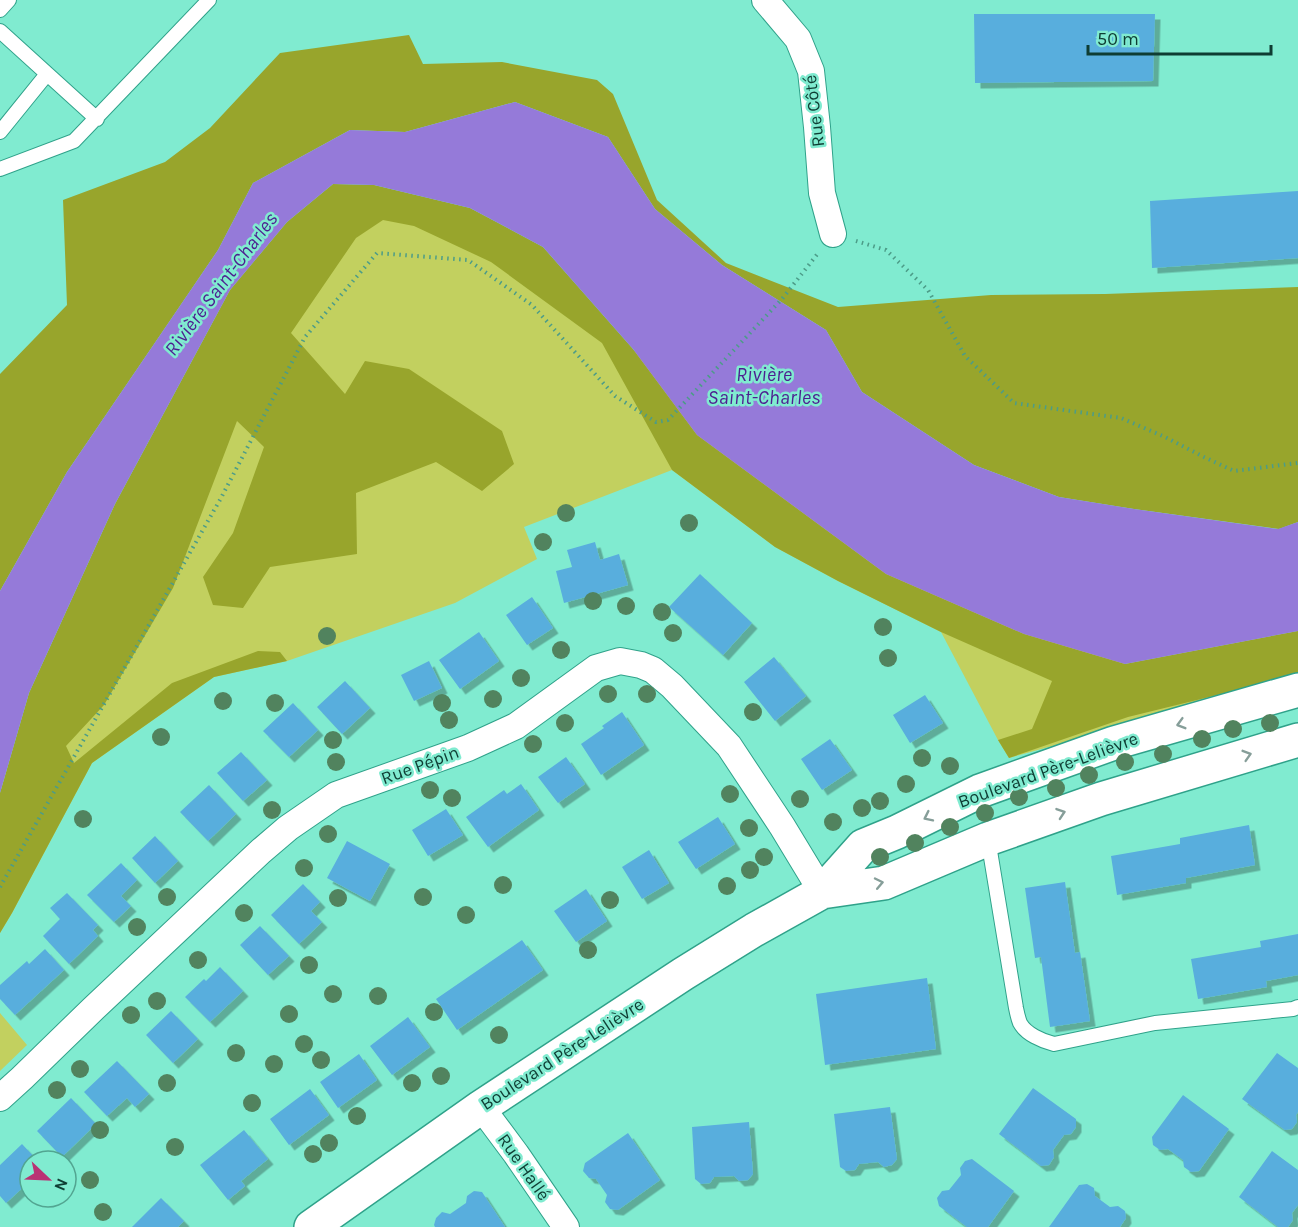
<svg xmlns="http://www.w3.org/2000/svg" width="1298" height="1227" font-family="Karla,sans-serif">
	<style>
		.green { fill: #c2d05f }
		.forest { fill: #98a52c }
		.water { fill: #957ad9 }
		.building { fill: #59aedd; filter: url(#shadow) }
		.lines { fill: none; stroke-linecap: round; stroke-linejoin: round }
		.lane-casing { stroke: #2fa28a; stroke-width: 16 }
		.street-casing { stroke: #2fa28a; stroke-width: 28 }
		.secondary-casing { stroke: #2fa28a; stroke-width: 36 }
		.path { stroke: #4c9c88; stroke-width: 4; stroke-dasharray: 1.5 4.5; stroke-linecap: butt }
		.lane { stroke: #fff; stroke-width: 14 }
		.street { stroke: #fff; stroke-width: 26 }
		.secondary { stroke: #fff; stroke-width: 33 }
		.tree { fill: #51835e }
		.oneway { stroke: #869e99 }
		.labels { text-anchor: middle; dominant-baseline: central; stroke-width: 5; stroke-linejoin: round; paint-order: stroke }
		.street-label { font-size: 18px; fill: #0e3d33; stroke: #80ebd0 }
		.water-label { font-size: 20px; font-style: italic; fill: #4d1f90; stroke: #80ebd0 }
	</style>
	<defs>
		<filter id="shadow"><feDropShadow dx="5.5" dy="5.5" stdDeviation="0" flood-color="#0004"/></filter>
	</defs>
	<rect width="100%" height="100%" fill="#80ebd0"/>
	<path class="green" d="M374 185 1125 664 1298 631V678L1009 758 998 740 941 632 838 581 775 547 672 470 524 527 537 559 455 603 287 661 214 677 92 763 12 913 0 933V793Z
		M0 1013 27 1045 0 1071Z"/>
	<path class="forest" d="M409 35 423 64 502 62 597 80 613 94 657 200 726 263 838 307 991 295 1105 294 1298 287V522L1279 529 1134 509 1059 497 974 465 862 392 826 330 722 265 655 209 608 137 515 102 405 132 350 130 253 183 218 250 67 472 0 591V374L67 305 63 200 165 162 210 128 280 53Z
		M333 184 374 185 470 208 543 247 633 349 697 435 886 574 1024 634 1125 664 1298 631V675L1128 717 1009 758 998 740 1032 729 1052 681 941 632 838 581 775 547 672 470 602 343 491 262 414 226 383 220 356 238 291 333 345 394 365 361 409 369 502 431 514 464 482 491 436 462 356 493 357 554 270 567 243 608 213 605 203 577 233 533 264 447 237 421 173 588 104 705 66 746 74 763 172 683 258 651 280 652 287 661 214 677 92 763 12 913 0 933V793L29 693 115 504 230 290 287 222Z"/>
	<path class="water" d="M515 102 608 137 655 209 722 265 826 330 862 392 974 465 1059 497 1134 509 1278 529 1298 522V631L1125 664 1024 634 886 574 697 435 633 349 543 247 470 208 374 185 333 184 287 222 230 290 115 504 29 693 0 793V591L67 472 218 250 253 183 350 130 405 132Z"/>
	<path class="building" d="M974 14H1155L1153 81 975 83Z
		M1298 191V258L1152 268 1150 201Z
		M595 542 600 560 619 554 628 585 564 603 556 571 572 567 567 550Z
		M700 574 752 623 723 655 669 607Z
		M532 597 553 628 527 645 506 615Z
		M479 632 499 661 460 689 439 660Z
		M774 657 806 696 775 721 744 682Z
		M429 661 442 688 414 701 401 675Z
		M345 681 370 708 342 734 317 707Z
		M925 695 943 723 910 743 893 715Z
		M293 703 318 730 289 757 263 731Z
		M622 712 644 745 601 775 581 744 604 728 602 726Z
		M830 739 852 770 822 790 801 759Z
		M241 752 267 780 243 801 217 773Z
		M566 757 585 784 558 803 538 777Z
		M521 784 539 810 488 847 466 817 504 790 507 794Z
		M209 785 236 814 208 841 180 812Z
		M446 809 463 835 428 856 412 830Z
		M718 817 735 844 696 869 678 842Z
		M1249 825 1255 865 1186 878V883L1117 895 1111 856 1180 844V838Z
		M155 836 178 861 155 883 132 858Z
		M347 841 390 864 370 901 327 878Z
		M649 850 669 883 642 899 622 867Z
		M121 863 137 880 121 896 131 906 114 922 87 895Z
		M1065 882 1075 953 1080 952 1090 1021 1050 1027 1041 957 1035 958 1025 888Z
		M303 884 320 902 311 911 322 922 299 944 271 915Z
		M586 889 607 921 576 942 554 911Z
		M67 893 98 925 93 930 98 936 69 964 43 936 60 919 50 908Z
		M260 926 289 956 268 975 240 945Z
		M1298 934V975L1266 981 1267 987 1198 999 1191 959 1261 947 1260 941Z
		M522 940 543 970 457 1030 436 999Z
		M45 949 64 970 15 1015 0 999V985L27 961 29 964Z
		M220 967 243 991 210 1022 185 997 204 979 206 981Z
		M927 978 936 1049 825 1065 816 994Z
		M171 1011 198 1039 173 1063 146 1035Z
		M408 1017 430 1047 392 1075 370 1046Z
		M1277 1053 1298 1068V1112L1296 1115 1297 1122 1292 1129 1285 1130 1242 1099Z
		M359 1054 377 1080 338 1108 320 1082Z
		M117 1061 149 1094 135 1107 127 1098 107 1116 84 1092Z
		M1033 1088 1076 1119V1127L1071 1134 1064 1135 1053 1150 1054 1157 1049 1165 1041 1166 999 1134Z
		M310 1089 329 1115 289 1145 270 1119Z
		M1183 1095 1229 1129 1199 1171 1191 1172 1184 1167 1183 1160 1168 1149 1160 1150 1153 1145 1152 1137Z
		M71 1098 96 1124 62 1157 37 1131Z
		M890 1107 897 1159 892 1165 884 1167 878 1162 859 1164 855 1170 846 1171 840 1167 834 1114Z
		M749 1122 753 1174 748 1180 739 1181 734 1176 714 1177 710 1183 701 1184 695 1179 692 1127Z
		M244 1130 268 1159 241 1181 245 1186 228 1200 200 1165Z
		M628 1133 660 1180 618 1210 610 1209 605 1202 607 1195 596 1179 589 1178 583 1171 585 1163Z
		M22 1144 38 1161H30V1181L6 1203 0 1196V1165Z
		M1272 1151 1298 1170V1205L1292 1213 1293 1220 1288 1227H1278L1239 1197Z
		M972 1159 1014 1191 988 1227H967L939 1206 937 1198 942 1191 949 1190 961 1175 960 1168 965 1161Z
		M1087 1184 1094 1188 1095 1196 1110 1207 1118 1206 1125 1211 1126 1218 1120 1227H1049L1079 1185Z
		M474 1191 482 1192 505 1227H435L434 1225 436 1218 442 1212 450 1214 466 1203 467 1196Z
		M161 1198 184 1221 178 1227H132Z"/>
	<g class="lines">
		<g class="lane-casing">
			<path id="lane" d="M0 10 9 0
				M0 31 97 119
				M0 132 47 74
				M0 169 74 141 209 0
				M988 839 1016 1008C1017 1013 1018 1018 1020 1023 1026 1034 1042 1041 1054 1044L1155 1023 1293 1009 1298 1007"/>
		</g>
		<g class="street-casing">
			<path id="street" d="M765 0 798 39 811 71 817 127 822 193 833 234
				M0 1098 22 1078 94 1008 261 851 288 828 336 795 468 748 516 726 596 668 620 661 641 665 653 670 672 686 729 746 782 826 822 892
				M481 1107 516 1154 566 1227"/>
		</g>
		<g class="secondary-casing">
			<path id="secondary" d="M822 892 884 883 988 839 1101 799 1298 740
				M311 1227 481 1107 683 974 754 930 822 892 863 846 897 832 980 791 1030 773 1114 743 1298 690"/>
		</g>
		<path class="path" d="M856 241 886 250 928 290 965 356 1014 403 1121 418 1165 437 1204 457 1234 471 1298 463
			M0 887 221 498 305 337 377 253 468 260 532 305 615 396 656 422 668 420 782 299 819 252"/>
		<use href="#lane" class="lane"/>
		<use href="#street" class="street"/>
		<use href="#secondary" class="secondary"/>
	</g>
	<g class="tree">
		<circle cx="566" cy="513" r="9"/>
		<circle cx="689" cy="523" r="9"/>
		<circle cx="543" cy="542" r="9"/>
		<circle cx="593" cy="601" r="9"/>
		<circle cx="626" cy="606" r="9"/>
		<circle cx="662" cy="612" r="9"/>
		<circle cx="883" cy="627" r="9"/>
		<circle cx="673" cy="633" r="9"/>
		<circle cx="327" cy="636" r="9"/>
		<circle cx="561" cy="650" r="9"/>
		<circle cx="888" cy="658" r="9"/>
		<circle cx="521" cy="678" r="9"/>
		<circle cx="608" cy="694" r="9"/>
		<circle cx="647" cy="694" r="9"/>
		<circle cx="493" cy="699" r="9"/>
		<circle cx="223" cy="701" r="9"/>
		<circle cx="275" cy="703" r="9"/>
		<circle cx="442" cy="703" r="9"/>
		<circle cx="753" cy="712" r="9"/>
		<circle cx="449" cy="720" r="9"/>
		<circle cx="565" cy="723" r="9"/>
		<circle cx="1270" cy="723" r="9"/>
		<circle cx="1233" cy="729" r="9"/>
		<circle cx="161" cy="737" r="9"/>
		<circle cx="1202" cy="739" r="9"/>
		<circle cx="333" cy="740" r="9"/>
		<circle cx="533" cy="744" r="9"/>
		<circle cx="1163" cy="754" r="9"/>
		<circle cx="922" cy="758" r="9"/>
		<circle cx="336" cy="762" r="9"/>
		<circle cx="1125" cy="762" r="9"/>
		<circle cx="950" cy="766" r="9"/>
		<circle cx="1089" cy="775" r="9"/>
		<circle cx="906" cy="784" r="9"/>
		<circle cx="1056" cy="788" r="9"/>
		<circle cx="430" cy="790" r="9"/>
		<circle cx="730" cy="794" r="9"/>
		<circle cx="1019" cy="797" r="9"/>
		<circle cx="452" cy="798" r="9"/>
		<circle cx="800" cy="799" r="9"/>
		<circle cx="880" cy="801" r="9"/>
		<circle cx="862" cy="808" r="9"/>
		<circle cx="272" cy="810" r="9"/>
		<circle cx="985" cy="813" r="9"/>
		<circle cx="83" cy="819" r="9"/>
		<circle cx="833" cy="822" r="9"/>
		<circle cx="950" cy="827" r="9"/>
		<circle cx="749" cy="828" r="9"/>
		<circle cx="328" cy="834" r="9"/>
		<circle cx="915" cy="843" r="9"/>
		<circle cx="764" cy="857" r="9"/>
		<circle cx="880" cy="857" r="9"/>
		<circle cx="304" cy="868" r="9"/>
		<circle cx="750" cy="870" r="9"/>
		<circle cx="503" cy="885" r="9"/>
		<circle cx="727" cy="886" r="9"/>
		<circle cx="167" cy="897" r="9"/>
		<circle cx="423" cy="897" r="9"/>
		<circle cx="338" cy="898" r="9"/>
		<circle cx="610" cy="900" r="9"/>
		<circle cx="244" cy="913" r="9"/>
		<circle cx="466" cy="915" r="9"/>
		<circle cx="137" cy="927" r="9"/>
		<circle cx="588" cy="950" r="9"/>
		<circle cx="198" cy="960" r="9"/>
		<circle cx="309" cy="965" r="9"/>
		<circle cx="333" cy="994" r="9"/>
		<circle cx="378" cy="996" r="9"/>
		<circle cx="157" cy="1001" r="9"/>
		<circle cx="434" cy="1012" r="9"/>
		<circle cx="289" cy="1014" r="9"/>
		<circle cx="131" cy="1015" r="9"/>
		<circle cx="499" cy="1035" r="9"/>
		<circle cx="304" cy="1044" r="9"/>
		<circle cx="236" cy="1053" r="9"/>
		<circle cx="321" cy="1060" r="9"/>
		<circle cx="274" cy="1064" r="9"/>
		<circle cx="80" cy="1069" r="9"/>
		<circle cx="441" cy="1076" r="9"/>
		<circle cx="167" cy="1083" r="9"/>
		<circle cx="412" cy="1083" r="9"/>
		<circle cx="57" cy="1090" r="9"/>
		<circle cx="252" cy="1103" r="9"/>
		<circle cx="357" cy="1116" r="9"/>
		<circle cx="100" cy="1130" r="9"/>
		<circle cx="329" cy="1143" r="9"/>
		<circle cx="175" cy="1147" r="9"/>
		<circle cx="313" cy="1154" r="9"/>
		<circle cx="90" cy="1180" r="9"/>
		<circle cx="103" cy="1212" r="9"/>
	</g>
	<defs><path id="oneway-chevron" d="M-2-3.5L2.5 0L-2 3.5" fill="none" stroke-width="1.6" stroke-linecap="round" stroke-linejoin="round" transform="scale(1.5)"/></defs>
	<g class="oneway">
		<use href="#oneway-chevron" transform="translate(1181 724) rotate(164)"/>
		<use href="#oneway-chevron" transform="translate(1247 755) rotate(-17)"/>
		<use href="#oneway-chevron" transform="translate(1061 813) rotate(-19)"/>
		<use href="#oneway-chevron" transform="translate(928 817) rotate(154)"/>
		<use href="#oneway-chevron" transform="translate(879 883) rotate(-12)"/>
	</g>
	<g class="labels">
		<g class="street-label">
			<text transform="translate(814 111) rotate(-97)">Rue Côté</text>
			<text transform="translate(420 765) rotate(-20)">Rue Pépin</text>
			<text transform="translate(1048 770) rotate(-20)">Boulevard Père-Lelièvre</text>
			<text transform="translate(562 1054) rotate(-33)">Boulevard Père-Lelièvre</text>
			<text transform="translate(524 1167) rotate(55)">Rue Hallé</text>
		</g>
		<g class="water-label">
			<text transform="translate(221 284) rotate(-53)">Rivière Saint-Charles</text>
			<text x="764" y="374">Rivière<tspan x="764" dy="23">Saint-Charles</tspan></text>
		</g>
	</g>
	<g transform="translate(48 1179) rotate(113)"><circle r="28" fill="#80ebd0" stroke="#52a591" stroke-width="1.5"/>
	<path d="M0-4.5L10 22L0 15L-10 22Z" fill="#b93274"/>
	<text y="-9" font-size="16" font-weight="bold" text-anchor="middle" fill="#0e3d33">N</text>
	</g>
	<path d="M1088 45v9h183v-9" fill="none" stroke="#0e3d33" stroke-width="3"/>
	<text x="1097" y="45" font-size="18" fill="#0e3d33" stroke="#80ebd0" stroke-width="4.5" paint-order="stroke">50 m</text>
</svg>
